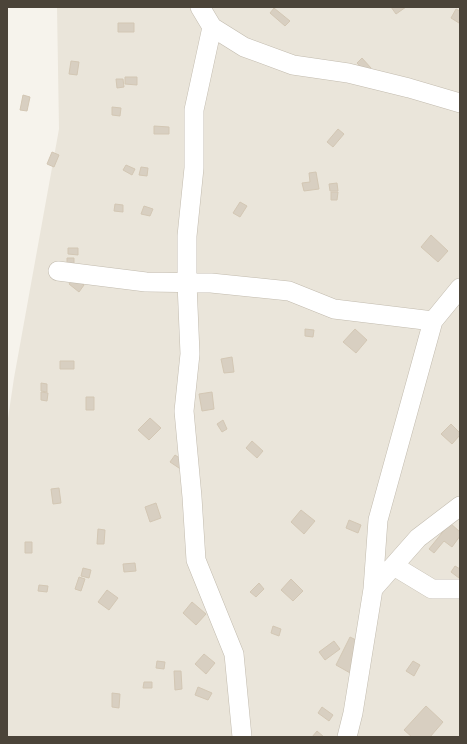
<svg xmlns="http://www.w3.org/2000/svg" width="467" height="744" font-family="Lato,sans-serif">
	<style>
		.residential { fill: #eae5da }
		.building { fill: #d8cfc1; stroke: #d3c7b4 }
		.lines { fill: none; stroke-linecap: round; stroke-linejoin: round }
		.minor-casing { stroke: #c2bbae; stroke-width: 20 }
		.minor { stroke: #fff; stroke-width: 19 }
	</style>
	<rect width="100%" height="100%" fill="#f6f3ec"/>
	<path class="residential" d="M57 7H460V737H7V425L14 378 59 129Z"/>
	<path class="building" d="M391 7H406L396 14Z
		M274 8 290 21 285 26 270 13Z
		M456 9 460 11V21L459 23 451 18Z
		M118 23H134V32H118Z
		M362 58 371 68 365 72 357 63Z
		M71 61 79 62 77 75 69 74Z
		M125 77H137V85L125 84Z
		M116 79H123L124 87 117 88Z
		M23 95 30 97 27 111 20 110Z
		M112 107 121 108 120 116 112 115Z
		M154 126 169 127V134H154Z
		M338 129 344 134 333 147 327 142Z
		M52 152 59 155 54 167 47 164Z
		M126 165 135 169 132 175 123 170Z
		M141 167 148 168 147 176 139 175Z
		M316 172 319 189 304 191 302 183 310 182 309 173Z
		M337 183 338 191H330L329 184Z
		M331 192H338L337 200H331Z
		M240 202 247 206 240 217 233 213Z
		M115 204 123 205V212L114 211Z
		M144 206 153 209 150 216 141 214Z
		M431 235 448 251 438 262 421 247Z
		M68 248H78V255L68 254Z
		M67 258H74V266H67Z
		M74 278 84 285 79 292 69 284Z
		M305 329 314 330 313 337 305 336Z
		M355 329 367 340 356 353 343 342Z
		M232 357 234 372 224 373 221 359Z
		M60 361H74V369H60Z
		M41 383 47 384V392L41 391Z
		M41 392 48 393 47 401 41 400Z
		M212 392 214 409 202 411 199 394Z
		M86 397H94V410H86Z
		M150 418 161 428 149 440 138 430Z
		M223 420 227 429 222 432 217 424Z
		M451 424 460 433V435L452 444 441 434Z
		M252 441 263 451 257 458 246 448Z
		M175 455 187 463 182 470 170 462Z
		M59 488 61 503 53 504 51 489Z
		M156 503 161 518 150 522 145 507Z
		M301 510 315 521 304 534 291 522Z
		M349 520 361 525 358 533 346 528Z
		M450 523 460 532V536L452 547 444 541 434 553 429 549Z
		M98 529 105 530 104 544H97Z
		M25 542H32V553H25Z
		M135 563 136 571 124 572 123 564Z
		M455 566 460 569 459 578 451 572Z
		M83 568 91 570 89 578 81 576Z
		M79 577 85 579 81 591 75 589Z
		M291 579 303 591 293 601 281 590Z
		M259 583 264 589 256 597 250 592Z
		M39 585 48 586 47 592 38 591Z
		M107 590 118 598 109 610 98 602Z
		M192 602 206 614 196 625 183 613Z
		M273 626 281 629 279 636 271 633Z
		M350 637 366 645 352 674 336 665Z
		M334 641 340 649 325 660 319 652Z
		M204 654 215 663 206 674 195 664Z
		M157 661 165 662 164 669 156 668Z
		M413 661 420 665 414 676 406 671Z
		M174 671H181L182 689 175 690Z
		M144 682H152V688H143Z
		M198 687 212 693 208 700 195 695Z
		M112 693 120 694 119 708 112 707Z
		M426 706 443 722 430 737H412L404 730Z
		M322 707 333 715 329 721 318 713Z
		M317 731 324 737H312Z"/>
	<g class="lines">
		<g class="minor-casing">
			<path id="minor" d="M200 7 212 27 244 47 293 65 348 73 409 88 460 103
				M212 27 194 110V168L187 236V283L190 354 184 411 192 497 196 560 234 654 242 737
				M58 271 146 282 211 283 289 291 334 309 433 321
				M394 566 432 589H460
				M373 589 418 538 460 506
				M347 737 353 713 373 589 378 520 433 321 460 288"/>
		</g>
		<use href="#minor" class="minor"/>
	</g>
	<rect width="467" height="744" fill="none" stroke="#4b4439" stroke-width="16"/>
</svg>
